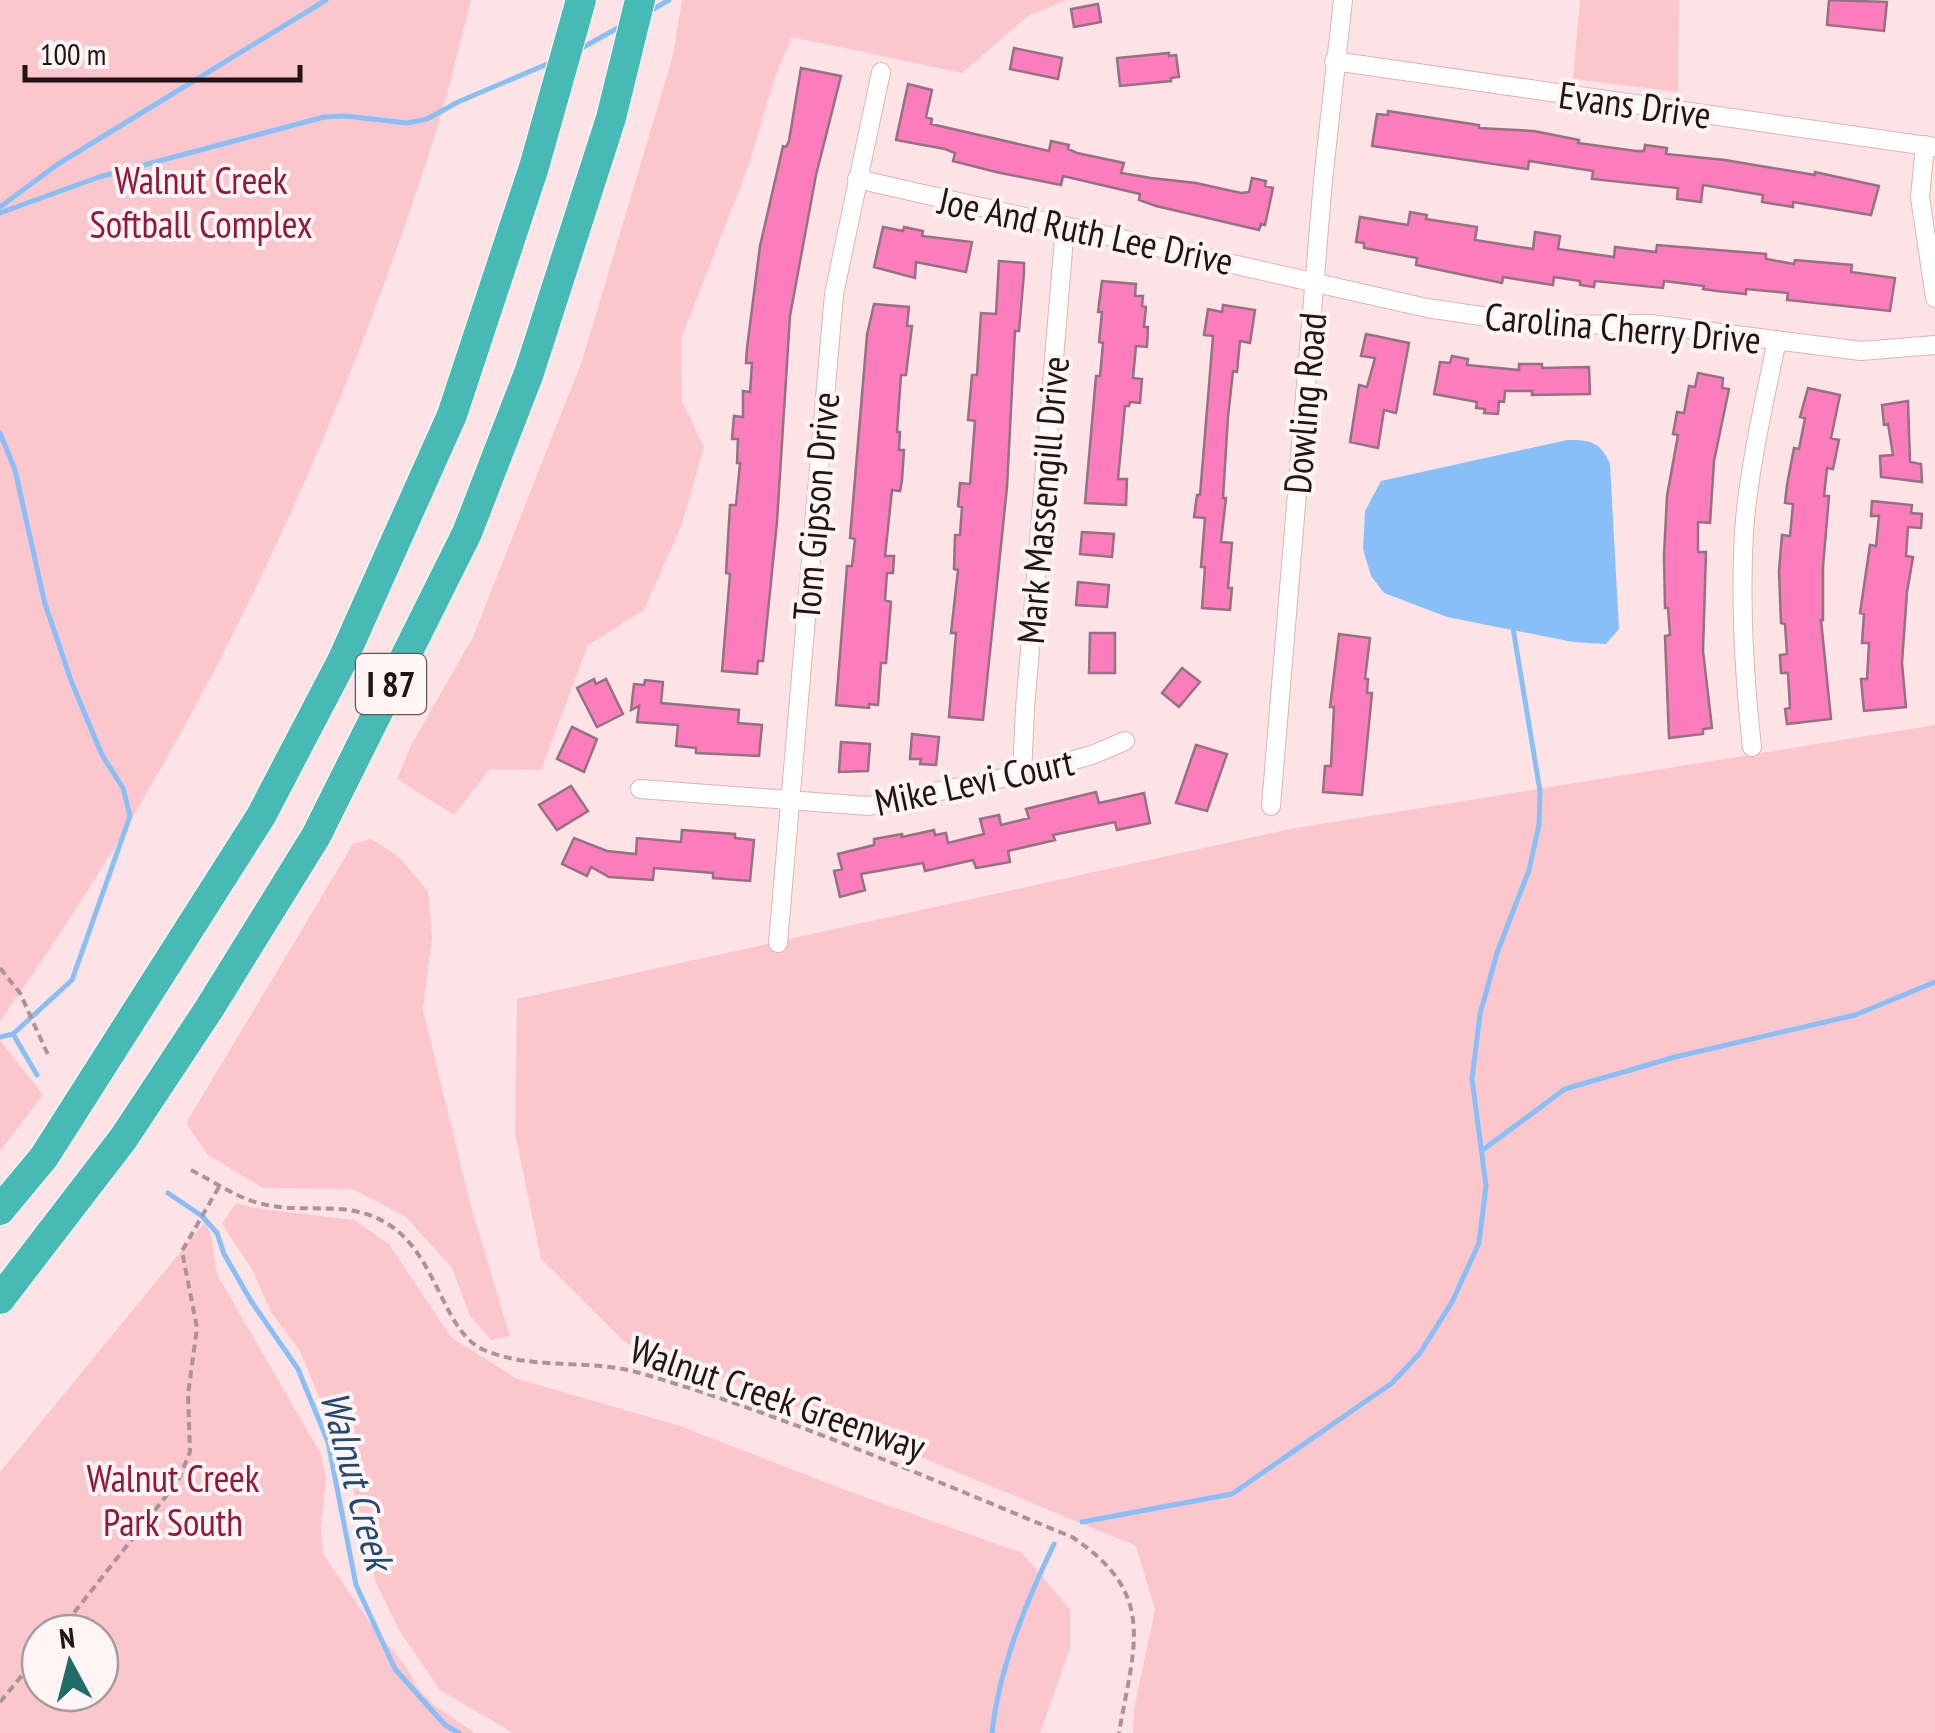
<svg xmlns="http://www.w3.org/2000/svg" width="1935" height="1733" font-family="'PT Sans Narrow',sans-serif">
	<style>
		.green { fill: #fbc7cd; fill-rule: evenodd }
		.water { fill: #89bff9 }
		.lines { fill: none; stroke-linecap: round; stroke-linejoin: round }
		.stream { stroke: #89bff9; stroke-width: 5 }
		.building { fill: #fb7dbc; stroke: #957181; stroke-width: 2.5 }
		.street-casing { stroke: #deb3b8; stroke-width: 20 }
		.highway-casing { stroke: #fff; stroke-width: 32 }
		.path { stroke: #aa9496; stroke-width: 4; stroke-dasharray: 8 5; stroke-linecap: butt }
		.street { stroke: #fff; stroke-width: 18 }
		.highway { stroke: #48bab5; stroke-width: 30 }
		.labels { text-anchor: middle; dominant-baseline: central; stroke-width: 8; stroke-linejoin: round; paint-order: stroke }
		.shield { fill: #fff5f6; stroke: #645758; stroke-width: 2.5 }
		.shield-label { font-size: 35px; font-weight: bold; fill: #221315 }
		.street-label { font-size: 38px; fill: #221315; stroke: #fff5f6 }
		.park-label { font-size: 38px; fill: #93163b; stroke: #fff5f6 }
		.water-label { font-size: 40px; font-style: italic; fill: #234970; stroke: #fff5f6 }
	</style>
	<rect width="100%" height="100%" fill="#fee3e6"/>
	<path class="green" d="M0 0H471C458 51 446 104 429 154 327 467 191 752 0 1021Z
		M682 0H1067L1028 16 962 73 792 37 775 77 747 170 681 339 682 401 704 447 682 524 644 610 588 645 541 770 490 769 454 815 397 779 411 745 473 637 582 361 673 55Z
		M1580 0H1679L1678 92 1573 79Z
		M1935 725V1733H1133L1134 1709 1155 1610 1136 1546 836 1422 626 1343 541 1259 515 1133 517 999 1290 829Z
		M371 839 399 857 428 891 432 937 423 1010 470 1203 510 1336 491 1340 470 1316 452 1268 405 1216 352 1189 263 1188 208 1155 186 1123 353 844Z
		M0 1040 43 1095 0 1151Z
		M236 1203 254 1208 354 1220 389 1244 451 1337 515 1378 680 1426 845 1490 1022 1553 1070 1609V1648L1040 1733H513L440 1690 399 1630 376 1583 348 1468 300 1351 271 1312 252 1269 222 1224Z
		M205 1222C214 1237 213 1259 218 1276L321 1454 326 1479 321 1526 323 1554 370 1623 407 1668 416 1686 435 1706 475 1733H0V1472ZM40 1633H100V1693H40Z"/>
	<path class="water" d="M1567 440C1590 440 1600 441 1610 464L1619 629 1606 644 1573 642 1447 617 1384 593 1371 576 1363 549 1365 511 1381 481Z"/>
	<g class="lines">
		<path class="stream" d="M650 11 669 0
			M580 49 623 25
			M0 207 58 164 326 0
			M0 213 99 177 324 117 345 116 407 123 427 119 458 102 552 62
			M0 433 15 470 45 604 72 683 102 755 123 788 130 816 72 980 13 1034 0 1037
			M13 1034 37 1075
			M1484 1149 1565 1089 1675 1057 1855 1015 1935 982
			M168 1193 202 1216 217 1233 224 1254 251 1301 298 1369 328 1442 356 1585 395 1669 445 1725 459 1733
			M1082 1522 1232 1494 1392 1383 1420 1353 1452 1302 1479 1243 1486 1186 1472 1079 1480 1014 1497 953 1529 870 1539 825 1540 791 1513 628
			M992 1733C999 1668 1026 1602 1054 1544"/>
	</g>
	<path class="building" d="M1829 0 1887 2 1884 31 1827 25Z
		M1098 4 1101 22 1074 27 1071 9Z
		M1014 48 1062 58 1058 79 1010 69Z
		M1169 53V56L1176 55 1179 77 1171 78V81L1120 86 1117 58Z
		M801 68 841 76 816 175 790 316 777 522 763 661H758L757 674 722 671 730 574 726 573 730 505H736L740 463H737L738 439H732L734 416 743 417V391L750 392 752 363H746L747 348 760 246 783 146 786 147 789 141Z
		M908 84 932 90 926 117 932 119 931 124 1049 151 1051 141 1069 145 1068 149 1077 153 1124 163 1121 173 1151 178 1196 183 1241 193 1249 192 1252 178 1266 181 1265 186 1273 188 1265 225 1261 224 1259 230 1156 206 1139 200 1140 194 1063 176 1061 185 996 172 953 161 955 153 945 149 896 140Z
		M1388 111 1479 125V128L1534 131 1579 140 1578 143 1636 151H1644L1645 145 1667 148 1666 154 1725 160 1815 175V172L1879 186 1871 215 1793 202V207L1762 202 1763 195 1703 185 1701 202 1677 199 1678 188 1592 179 1593 171 1529 161 1528 169 1372 146 1377 114 1388 115Z
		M1410 212 1427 215 1426 219 1477 227 1475 240 1533 249 1535 232 1560 236 1558 249 1614 257 1615 247 1656 252 1657 245 1766 254V259L1794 264 1795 260 1852 265 1851 272 1895 278 1890 311 1787 300 1788 293 1746 289V294L1717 291 1703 289 1704 286 1664 281 1663 288 1595 281 1594 287 1580 285V281L1554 277 1553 285 1503 277 1502 283 1416 265 1417 258 1364 248V243L1356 242 1360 217 1408 225Z
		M883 227 903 231 904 227 923 231 922 236 972 242 966 272 916 262 915 278 874 267Z
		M999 261 1024 263V273L1019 331H1015L1007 487 983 720 949 717 956 633H951L958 570 954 569 955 535H960L962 507 958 506 960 483 970 484 975 421 968 420 972 375H977L981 313 996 314Z
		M1102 281 1136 284 1135 296H1143L1142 306 1146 307 1144 327H1148L1147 347 1136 346 1133 378 1142 379 1140 403 1130 402 1129 406H1125L1118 479H1127L1126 505 1085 503 1096 376H1100L1103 343 1099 342 1102 312H1098Z
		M874 304 909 307 907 326H912L906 375H901L897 432H900L899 450H904L902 480 900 491 892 490 885 556H894L893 573H887L885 600 891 602 886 663H881L878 705 869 704V708L836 705 847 566H852L855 539 850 538 867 335Z
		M1223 305 1255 310 1250 343 1240 341 1237 372 1233 371 1228 417 1223 498H1226L1221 542 1232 543 1228 588H1232L1230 610 1202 608 1205 567H1201L1205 518 1194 517 1197 495H1200L1213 336 1204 335 1208 309 1222 312Z
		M1366 334 1409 343 1396 413 1384 410 1378 448 1350 442 1359 385 1367 387 1375 358 1361 356Z
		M1452 356 1468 359 1467 365 1519 370V364H1542V368L1589 367 1590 394 1532 395V391H1505L1504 402 1499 401 1498 414 1484 413 1485 409 1476 408 1477 402 1434 394 1440 362 1450 363Z
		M1698 373 1723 378 1722 388 1729 389 1714 461 1710 523 1698 522V552H1706L1703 651 1712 728 1703 729V734L1669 738 1665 636 1670 635 1668 608H1665L1664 555 1667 496 1678 435 1673 434 1677 412 1684 413 1689 386 1695 387Z
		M1808 388 1840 395 1831 438 1839 440 1833 469 1827 468 1824 496H1829L1823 567V620H1821L1831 719 1787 724 1785 709 1790 708 1788 673H1781L1780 655 1787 654 1785 624 1781 623 1779 571 1782 535 1790 536 1793 504 1785 503 1787 485 1794 448 1799 449 1805 418 1800 417Z
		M1908 401 1910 462 1921 464 1922 482 1881 477 1880 456 1893 455 1888 424 1884 425 1882 405Z
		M1872 501 1912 505 1911 513 1922 514 1921 528 1908 527 1906 556 1913 557 1907 592 1902 663 1906 707 1864 711 1861 679H1867L1869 643H1862L1864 614 1860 613 1870 545 1876 546 1879 516H1871Z
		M1082 532 1114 534 1112 557 1080 554Z
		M1078 582 1109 585 1107 607 1076 605Z
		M1090 633H1115V673H1089Z
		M1339 634 1370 638 1365 679H1368L1367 693H1372L1362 795 1323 792 1325 766H1331L1334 707H1330Z
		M1182 668 1200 682 1179 707 1162 693Z
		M594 679 596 684 606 679 623 714 597 727 577 688Z
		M645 680 663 682 661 703 739 710 738 723 762 725 759 756 696 753V748L676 746 678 725 637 722 639 706 631 710 634 684 644 685Z
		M572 727 597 739 584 772 557 759Z
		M912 734 939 737 936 765 920 764 921 759H910Z
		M841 742 870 744 868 771 839 772Z
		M1196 745 1227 754 1207 811 1176 803Z
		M571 786 588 811 557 830 539 805Z
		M1096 792 1099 803 1144 793 1150 823 1117 830 1115 822 1053 835 1055 840 1008 851 1010 862 976 868 973 860 925 871 923 863 861 874 865 890 840 897 834 871 842 869 838 854 874 845V839L902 834V837L934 830 935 835 946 833 948 843 984 834 980 819 999 815 1001 825 1029 818 1026 809Z
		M682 830 735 834V838L754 840 750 881 713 878V873L654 868 653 880 609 877 591 867 587 876 562 864 574 838 607 851 636 854 637 838 681 842Z"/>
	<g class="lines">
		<g class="street-casing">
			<path id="street" d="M1334 61 1935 147
				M1925 145 1920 197 1935 298
				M857 179 1427 308 1542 325 1650 324 1861 351 1935 345
				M1752 747C1744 675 1740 603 1744 531 1749 467 1764 403 1777 340
				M1022 774 1025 709 1065 226
				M640 789 868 806 1022 774 1092 755 1125 741
				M1271 806 1323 180 1343 0
				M778 943 834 294 881 72"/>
		</g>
		<g class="highway-casing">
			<path id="highway" d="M0 1210 44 1157 261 816 342 661 452 415 534 167 581 0
				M0 1299 123 1139 209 1009 316 836 467 533 529 373 611 118 640 0"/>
		</g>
		<path class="path" d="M0 968 20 993 48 1055
			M191 1170C213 1181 235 1197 259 1203 304 1216 349 1197 391 1226 438 1258 443 1332 484 1350 534 1371 589 1358 640 1373 788 1416 930 1479 1072 1537 1158 1594 1134 1645 1119 1733
			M58 1633 178 1481 190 1452 188 1394 197 1328 182 1251 220 1185
			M0 1702 40 1654"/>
		<use href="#street" class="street"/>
		<use href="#highway" class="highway"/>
	</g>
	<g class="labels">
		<rect class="shield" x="356" y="654" width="70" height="60" rx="8"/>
		<g class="shield-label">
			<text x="391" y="684">I 87</text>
		</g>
		<g class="street-label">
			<text transform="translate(1635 104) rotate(8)">Evans Drive</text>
			<text transform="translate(1086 230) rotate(12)">Joe And Ruth Lee Drive</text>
			<text transform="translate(1623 327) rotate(5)">Carolina Cherry Drive</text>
			<text transform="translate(1304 403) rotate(-85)">Dowling Road</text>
			<text transform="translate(1042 500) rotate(-85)">Mark Massengill Drive</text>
			<text transform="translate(815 506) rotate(-85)">Tom Gipson Drive</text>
			<text transform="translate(974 781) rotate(-12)">Mike Levi Court</text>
			<text transform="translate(778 1397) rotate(19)">Walnut Creek Greenway</text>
		</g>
		<g class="park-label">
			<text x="201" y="179">Walnut Creek<tspan x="201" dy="44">Softball Complex</tspan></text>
			<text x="173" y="1477">Walnut Creek<tspan x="173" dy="44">Park South</tspan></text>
		</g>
		<g class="water-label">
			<text transform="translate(358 1480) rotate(75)">Walnut Creek</text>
		</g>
	</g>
	<g transform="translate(70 1663) rotate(353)"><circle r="48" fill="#fff5f6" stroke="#a79b9c" stroke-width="2.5"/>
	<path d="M0-8L18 38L0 25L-18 38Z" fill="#216c69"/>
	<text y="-15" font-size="28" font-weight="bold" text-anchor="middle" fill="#221315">N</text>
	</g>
	<path d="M25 65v15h275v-15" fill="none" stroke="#221315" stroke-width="5"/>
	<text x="40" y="65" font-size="30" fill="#221315" stroke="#fff5f6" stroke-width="8" paint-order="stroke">100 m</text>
</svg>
